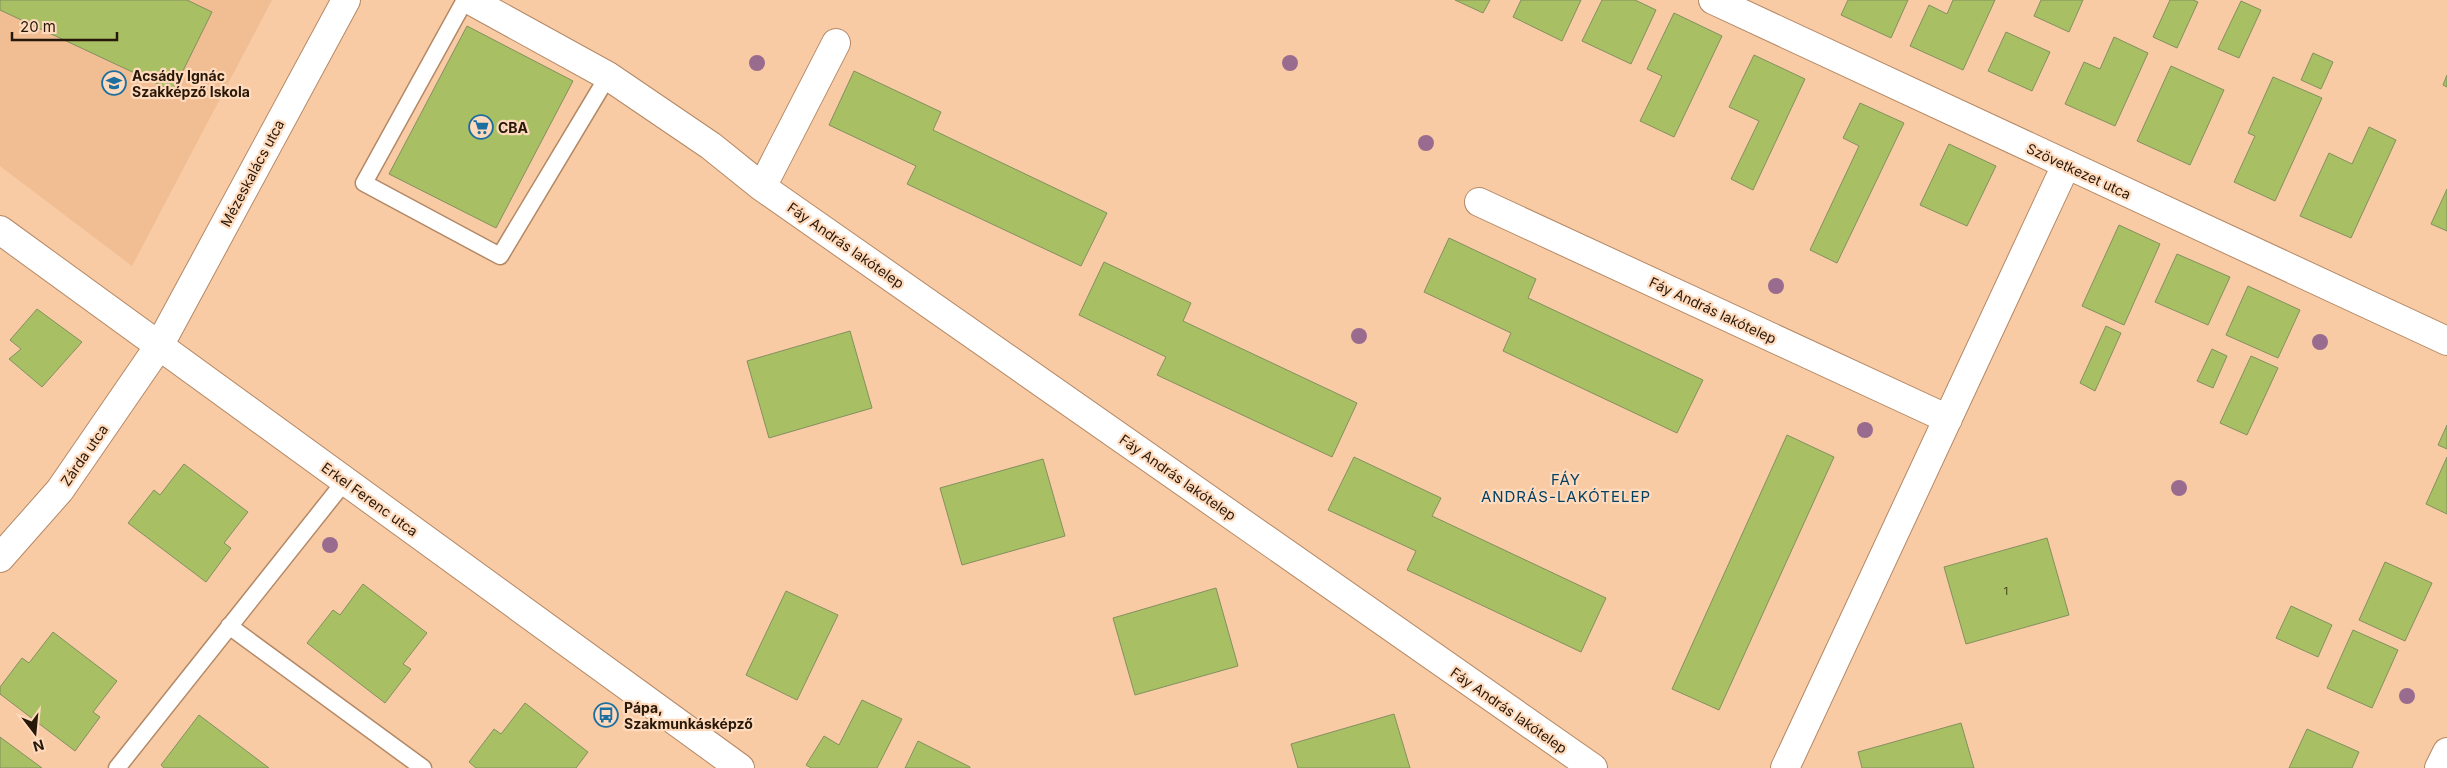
<svg xmlns="http://www.w3.org/2000/svg" width="2447" height="768" font-family="Inter,sans-serif">
	<style>
		.built { fill: #f1bd93 }
		.building { fill: #a8bf63; stroke: #83905f }
		.lines { fill: none; stroke-linecap: round; stroke-linejoin: round }
		.lane-casing { stroke: #b48966; stroke-width: 19 }
		.street-casing { stroke: #b48966; stroke-width: 30 }
		.secondary-casing { stroke: #b48966; stroke-width: 30 }
		.lane { stroke: #fff; stroke-width: 16 }
		.street { stroke: #fff; stroke-width: 28 }
		.secondary { stroke: #fff; stroke-width: 28 }
		.tree { fill: #996c8f }
		.labels { text-anchor: middle; dominant-baseline: central; stroke-width: 4.5; stroke-linejoin: round; paint-order: stroke }
		.number-label { font-size: 11px; fill: #484220 }
		.poi-label { font-size: 14px; font-weight: bold; fill: #281809; stroke: #ffdabc; text-anchor: start }
		.street-label { font-size: 14px; fill: #281809; stroke: #ffdabc }
		.neighbourhood-label { font-size: 15px; letter-spacing: 1px; fill: #044062; stroke: #ffdabc }
	</style>
	<rect width="100%" height="100%" fill="#f8cba5"/>
	<path class="built" d="M0 0H272L132 266 0 166Z"/>
	<path class="building" d="M0 0H187L212 12 173 91 0 10Z
		M1455 0H1490L1483 13Z
		M1521 0H1581L1562 41 1513 17Z
		M1602 0H1635L1656 10 1631 64 1582 41Z
		M1848 0H1908L1891 38 1841 15Z
		M1953 0H1995L1963 70 1910 46 1929 5 1947 14Z
		M2041 0H2083L2069 32 2034 16Z
		M2170 0H2193L2198 2 2177 48 2153 37Z
		M2241 1 2261 10 2239 58 2218 49Z
		M1674 13 1722 36 1674 137 1640 121 1662 76 1647 69Z
		M467 26 573 81 496 228 389 174Z
		M2006 32 2050 52 2032 91 1988 71Z
		M2114 37 2148 53 2115 126 2065 104 2084 62 2100 69Z
		M2313 53 2333 62 2321 89 2301 80Z
		M1754 55 1805 79 1753 190 1731 179 1759 121 1729 107Z
		M2171 66 2224 90 2190 165 2137 141Z
		M854 71 941 112 933 130 1107 213 1081 266 907 184 916 166 829 125Z
		M2447 75V87L2443 85Z
		M2273 77 2322 98 2275 201 2234 182 2255 136 2248 133Z
		M1860 103 1904 123 1837 263 1810 250 1859 146 1843 138Z
		M2369 127 2396 140 2351 238 2300 216 2329 153 2352 164Z
		M1949 144 1996 166 1967 226 1920 205Z
		M2447 189V231L2431 224Z
		M2119 225 2160 244 2124 325 2082 306Z
		M1449 238 1536 279 1528 298 1703 380 1677 433 1503 351 1511 333 1424 292Z
		M2177 254 2230 277 2208 325 2155 302Z
		M1104 262 1191 303 1183 321 1357 403 1332 457 1157 375 1166 357 1079 315Z
		M2248 286 2300 310 2278 358 2226 335Z
		M37 309 82 342 42 387 9 359 21 349 10 340Z
		M2106 326 2121 333 2095 391 2080 383Z
		M850 331 872 408 769 438 747 361Z
		M2212 349 2227 356 2213 388 2197 381Z
		M2251 356 2278 368 2247 435 2220 423Z
		M2447 425V449L2438 445Z
		M1787 435 1834 457 1719 710 1672 689Z
		M1354 457 1441 498 1432 516 1606 598 1581 652 1407 570 1416 551 1328 510Z
		M2447 457V514L2426 504Z
		M1043 459 1065 536 962 565 940 488Z
		M184 464 248 512 224 543 231 548 206 582 128 523 154 490 160 495Z
		M2047 538 2069 615 1966 644 1944 567Z
		M2385 562 2432 583 2405 641 2359 620Z
		M363 584 427 633 403 664 411 669 385 703 307 643 333 610 340 615Z
		M1216 588 1238 666 1135 695 1113 618Z
		M786 591 838 615 797 700 746 675Z
		M2291 606 2332 625 2318 657 2276 638Z
		M2353 630 2398 650 2372 708 2327 688Z
		M53 632 117 681 93 712 100 717 75 751 0 694V687L22 658 29 663Z
		M862 700 902 719 877 768H811L806 765 824 736 839 745Z
		M525 703 588 752 576 768H476L469 762 494 729 501 734Z
		M1394 714 1410 768H1298L1291 744Z
		M199 715 269 768H164L161 765Z
		M1961 723 1974 768H1862L1858 752Z
		M2307 729 2359 752 2352 768H2289Z
		M0 737 42 768H0Z
		M918 741 970 767V768H905Z"/>
	<g class="lines">
		<g class="lane-casing">
			<path id="lane" d="M465 0 364 183 500 256 608 76
				M229 626 423 768
				M117 768 345 481"/>
		</g>
		<g class="street-casing">
			<path id="street" d="M470 0 608 76 711 146 762 187 1593 768
				M1713 0 2447 341
				M762 187 836 43
				M1479 202 1948 419
				M0 230 740 768
				M0 558 60 490 159 346 346 0
				M1785 768 2066 165"/>
		</g>
		<g class="secondary-casing">
			<path id="secondary" d="M2439 768 2447 752"/>
		</g>
		<use href="#lane" class="lane"/>
		<use href="#street" class="street"/>
		<use href="#secondary" class="secondary"/>
	</g>
	<g class="tree">
		<circle cx="757" cy="63" r="8"/>
		<circle cx="1290" cy="63" r="8"/>
		<circle cx="1426" cy="143" r="8"/>
		<circle cx="1776" cy="286" r="8"/>
		<circle cx="1359" cy="336" r="8"/>
		<circle cx="2320" cy="342" r="8"/>
		<circle cx="1865" cy="430" r="8"/>
		<circle cx="2179" cy="488" r="8"/>
		<circle cx="330" cy="545" r="8"/>
		<circle cx="2407" cy="696" r="8"/>
	</g>
	<defs>
		<g id="school-ring" transform="scale(1.25)"><circle r="9.5" fill="#ffdabc" stroke="#1d6fa0" stroke-width="1.5"/><path d="M0-5L7-2L0 1L-7-2ZM-4 1L0 2.5L4 1V4Q0 6-4 4Z" fill="#1d6fa0"/></g>
		<g id="supermarket-ring" transform="scale(1.25)"><circle r="9.5" fill="#ffdabc" stroke="#1d6fa0" stroke-width="1.5"/><path d="M-6-5.5h2.5l.6 2H6L4.5 2H-2.5L-4.4-4H-6ZM-1.5 3.2a1.3 1.3 0 1 0 .1 0ZM3 3.2a1.3 1.3 0 1 0 .1 0Z" fill="#1d6fa0"/></g>
		<g id="bus-ring" transform="scale(1.25)"><circle r="9.5" fill="#ffdabc" stroke="#1d6fa0" stroke-width="1.5"/><path d="M-5-6H5V4H4V6H2V4H-2V6H-4V4H-5ZM-3.5-4V0h7V-4ZM-3.5 1.2v1.5H-2V1.2ZM2 1.2v1.5H3.5V1.2Z" fill="#1d6fa0"/></g>
	</defs>
	<g fill-rule="evenodd">
		<use href="#school-ring" x="114" y="83"/>
		<use href="#supermarket-ring" x="481" y="127"/>
		<use href="#bus-ring" x="606" y="715"/>
	</g>
	<g class="labels">
		<g class="number-label">
			<text x="2006" y="591">1</text>
		</g>
		<g class="poi-label">
			<text x="132" y="75">Acsády Ignác<tspan x="132" dy="16">Szakképző Iskola</tspan></text>
			<text x="498" y="127">CBA</text>
			<text x="624" y="707">Pápa,<tspan x="624" dy="16">Szakmunkásképző</tspan></text>
		</g>
		<g class="street-label">
			<text transform="translate(2079 171) rotate(25)">Szövetkezet utca</text>
			<text transform="translate(252 173) rotate(-62)">Mézeskalács utca</text>
			<text transform="translate(846 245) rotate(35)">Fáy András lakótelep</text>
			<text transform="translate(1713 310) rotate(25)">Fáy András lakótelep</text>
			<text transform="translate(84 455) rotate(-55)">Zárda utca</text>
			<text transform="translate(1178 477) rotate(35)">Fáy András lakótelep</text>
			<text transform="translate(370 499) rotate(36)">Erkel Ferenc utca</text>
			<text transform="translate(1509 710) rotate(35)">Fáy András lakótelep</text>
		</g>
		<g class="neighbourhood-label">
			<text x="1566" y="479">FÁY<tspan x="1566" dy="17">ANDRÁS-LAKÓTELEP</tspan></text>
		</g>
	</g>
	<g transform="translate(35 733) rotate(164)" stroke="#ffdabc" stroke-width="4" paint-order="stroke">
	<path d="M0-4L9 19L0 12L-9 19Z" fill="#281809"/>
	<text y="-8" font-size="14" font-weight="bold" text-anchor="middle" fill="#281809">N</text>
	</g>
	<path d="M12 32v8h105v-8" fill="none" stroke="#281809" stroke-width="2.5"/>
	<text x="20" y="32" font-size="15" fill="#281809" stroke="#ffdabc" stroke-width="4" paint-order="stroke">20 m</text>
</svg>
